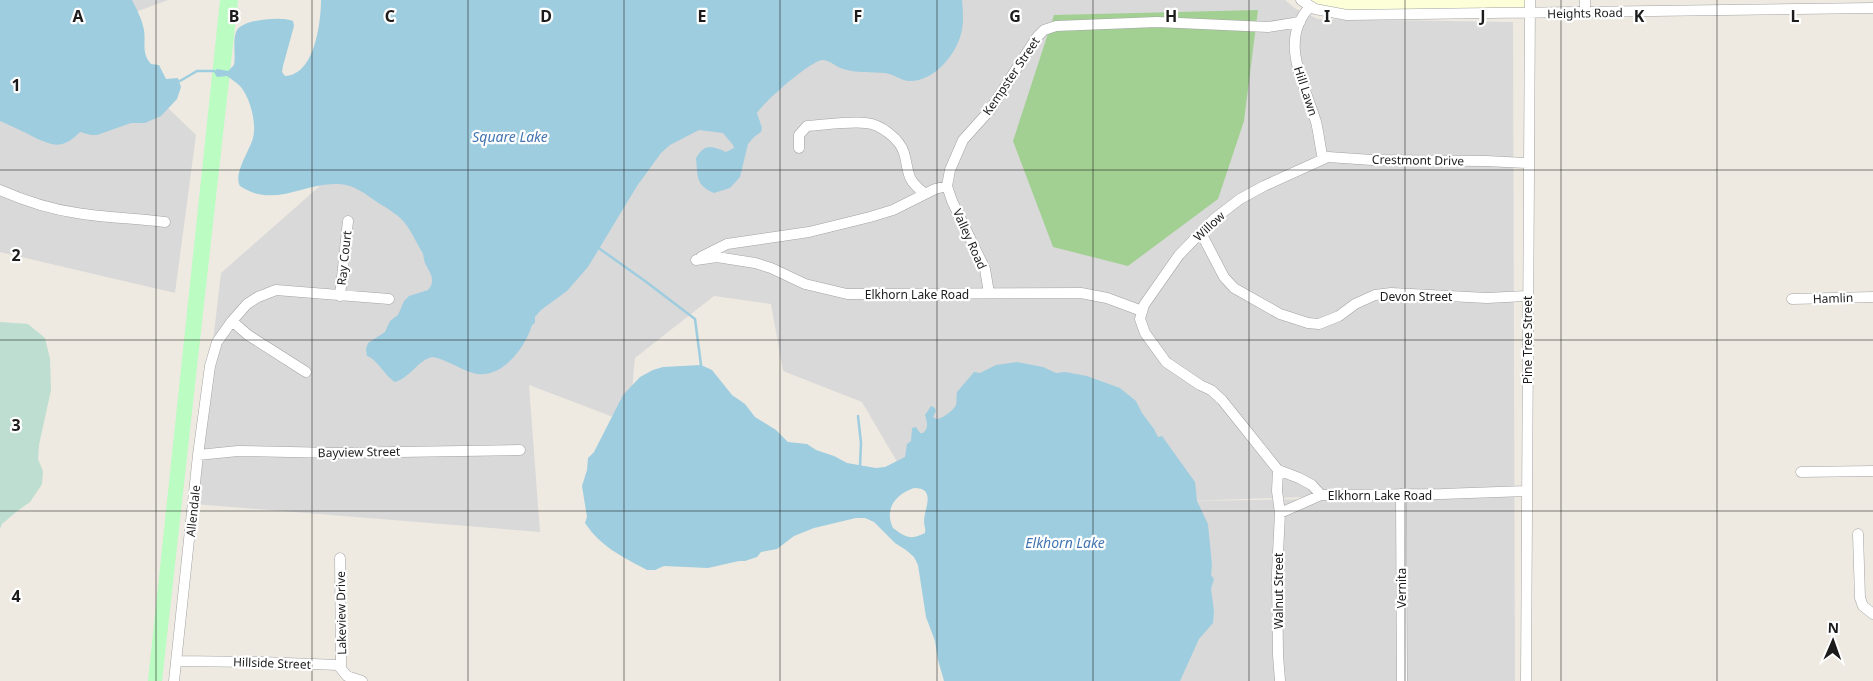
<svg xmlns="http://www.w3.org/2000/svg" width="1873" height="681" font-family="'Noto Sans',sans-serif">
	<style>
		.residential { fill: #dad9d9; fill-rule: evenodd }
		.education { fill: #fdffd9 }
		.forest { fill: #a2d093 }
		.wetland { fill: #bdded0 }
		.park { fill: #bafcc2 }
		.water { fill: #9ecddf; fill-rule: evenodd }
		.lines { fill: none; stroke-linecap: round; stroke-linejoin: round }
		.stream { stroke: #9ecddf; stroke-width: 2.5 }
		.minor-casing { stroke: #a3a3a3; stroke-width: 11 }
		.minor { stroke: #fff; stroke-width: 10 }
		.grid { fill: none; stroke: #1c1c1c; stroke-width: 1; stroke-opacity: 0.55 }
		.labels { text-anchor: middle; dominant-baseline: central; stroke-width: 4.5; stroke-linejoin: round; paint-order: stroke }
		.street-label { font-size: 12px; fill: #1c1c1c; stroke: #fff }
		.water-label { font-size: 14px; font-style: italic; fill: #4475b1; stroke: #fff }
		.grid-label { font-size: 16px; text-anchor: middle; font-weight: bold; fill: #1c1c1c; stroke: #fff; stroke-width: 4.5; stroke-linejoin: round; paint-order: stroke }
	</style>
	<rect width="100%" height="100%" fill="#eeeae1"/>
	<path class="residential" d="M0 0H168L87 30 196 135 175 293 0 252Z
		M866 0H1285L1296 9 1318 19 1513 22 1515 681H1080L1142 501 903 472 862 402 783 371 771 304 714 296 635 358 629 423 529 385 540 532 194 504 221 273 364 147 642 101ZM1332 496 1323 503 1327 499 1188 501Z"/>
	<path class="education" d="M1306 0H1528V10L1338 11 1319 7Z"/>
	<path class="forest" d="M1258 10 1244 121 1218 199 1128 266 1053 247 1013 141 1054 15Z"/>
	<path class="wetland" d="M0 322 28 324 45 338 50 359 51 390 39 445 38 459 43 471 42 484 30 502 16 512 2 524 0 529Z"/>
	<path class="park" d="M220 0H238L162 681H148Z"/>
	<path class="water" d="M0 0H132C137 10 142 19 144 30 146 43 141 53 151 64L159 65 166 79 178 78 181 87 177 99 161 116 145 123H131L97 135H91L80 132C61 152 50 145 28 134 19 130 10 125 0 121Z
		M321 0H962C963 11 964 24 961 34 955 56 934 81 910 81 901 81 894 74 885 73 871 72 856 73 843 69 836 67 830 60 822 60 809 62 765 101 757 113L762 128 761 132 754 137 748 144 740 177 730 188 714 193C695 185 698 176 696 158 705 143 712 146 726 152L734 148 733 145 723 133 699 130 670 145 661 153 637 186 588 267 567 291 541 310 535 317V323L532 325C525 348 501 381 473 373 459 369 446 359 432 357 417 361 411 377 395 382 385 376 377 359 367 356L366 349 368 343 385 332 390 321 398 315 404 301 409 296 428 290 431 286C434 277 430 273 426 265 424 262 424 258 423 254 422 251 419 248 418 245 405 219 401 217 377 202 365 194 355 185 339 184 304 182 274 209 240 186 233 174 250 150 253 138 257 123 250 97 240 86 236 82 231 79 227 76L217 77 214 72 217 69 228 71 234 65C236 55 232 39 237 30 244 19 282 16 293 21L294 26 283 66 282 72 285 76C315 75 321 22 321 0Z
		M1017 362 1043 367 1056 373 1065 372 1087 376 1120 388 1136 401 1142 413 1154 429 1158 437 1162 436 1195 482 1197 501 1208 524 1212 565 1211 575 1214 579 1211 589 1214 611 1213 623 1199 639 1180 681H944L938 660 935 641 926 617 918 565 914 557 906 550 895 543 874 522 865 518H856L814 528 794 536 777 549 761 552 757 557 745 561H739L708 568 664 566 655 570H647C623 557 601 547 585 523L587 517 582 486 587 470 588 458 594 452 623 395 640 377 653 370 663 367 701 365 712 370 732 395 745 404 755 417 776 430 788 442 807 444 816 450 834 456 847 463 876 468 885 467 905 457 907 444 911 441 912 428 916 427 920 433H923C929 428 927 422 925 415L931 406 935 408 936 411 933 417 936 419C942 419 953 411 956 405 957 401 956 396 957 392L974 372 980 373 996 365ZM914 488C937 488 924 509 924 521 924 526 926 528 925 533 911 540 906 538 893 528 884 510 895 494 914 488Z"/>
	<g class="lines">
		<path class="stream" d="M180 81 197 71H214
			M600 249 645 281 695 319 701 365
			M858 416 861 443 860 466"/>
		<g class="minor-casing">
			<path id="minor" d="M1301 0 1315 9 1347 15 1873 8
				M1585 0V12
				M1311 6C1277 39 1305 85 1316 122 1319 134 1320 147 1323 159
				M799 148V135L807 126C824 125 850 121 866 123 880 124 900 139 904 153 910 174 905 178 924 193
				M0 190C25 201 50 209 77 213 106 218 136 218 165 222
				M1201 233 1224 277 1234 288 1280 314 1308 323 1319 324 1339 316 1355 304 1375 295 1391 293 1487 298 1528 296
				M701 257 727 244 809 232 870 217 893 210 935 189 947 186
				M696 260 717 257 755 263 771 268 805 284 847 294 1081 293 1107 298 1142 311
				M989 293 985 269 952 201 947 186 950 170 963 140 990 110 1037 37 1044 30 1056 26 1157 22 1268 27 1300 22
				M340 296 348 221
				M1792 299 1873 297
				M232 321 248 335 306 372
				M198 455 238 451 336 453 520 450
				M1278 470 1277 491 1280 513
				M1801 472 1873 471
				M1527 491 1442 494 1321 495 1312 485 1299 478 1278 470 1222 400 1211 390 1200 385 1166 362 1145 333 1140 319 1144 305 1179 255 1214 219 1240 199 1264 186 1328 157 1372 160 1486 161 1528 163
				M1401 494 1402 681
				M1858 534 1860 598 1863 606 1873 614
				M340 558 341 667
				M176 661 261 662 338 665 347 676 362 681
				M174 681 198 455 210 366 217 342 232 321 247 304 258 297 276 290 389 299
				M1280 681 1278 655 1277 573 1280 513 1321 495
				M1526 681 1530 0"/>
		</g>
		<use href="#minor" class="minor"/>
	</g>
	<path class="grid" d="M156 0V681M312 0V681M468 0V681M624 0V681M780 0V681M937 0V681M1093 0V681M1249 0V681M1405 0V681M1561 0V681M1717 0V681M0 170H1873M0 340H1873M0 511H1873"/>
	<g class="labels">
		<g class="street-label">
			<text transform="translate(1585 13) rotate(-1)">Heights Road</text>
			<text transform="translate(1011 76) rotate(-56)">Kempster Street</text>
			<text transform="translate(1306 91) rotate(72)">Hill Lawn</text>
			<text transform="translate(1418 160) rotate(1)">Crestmont Drive</text>
			<text transform="translate(1209 226) rotate(-43)">Willow</text>
			<text transform="translate(970 239) rotate(66)">Valley Road</text>
			<text transform="translate(344 258) rotate(-84)">Ray Court</text>
			<text x="917" y="294">Elkhorn Lake Road</text>
			<text x="1416" y="296">Devon Street</text>
			<text transform="translate(1833 298) rotate(-2)">Hamlin</text>
			<text transform="translate(1527 340) rotate(-90)">Pine Tree Street</text>
			<text transform="translate(359 452) rotate(-1)">Bayview Street</text>
			<text x="1380" y="495">Elkhorn Lake Road</text>
			<text transform="translate(193 511) rotate(-84)">Allendale</text>
			<text transform="translate(1401 588) rotate(-90)">Vernita</text>
			<text transform="translate(1278 591) rotate(-90)">Walnut Street</text>
			<text transform="translate(341 613) rotate(-91)">Lakeview Drive</text>
			<text transform="translate(272 663) rotate(2)">Hillside Street</text>
		</g>
		<g class="water-label">
			<text x="510" y="136">Square Lake</text>
			<text x="1065" y="542">Elkhorn Lake</text>
		</g>
	</g>
	<g class="grid-label">
		<text x="78" y="22">A</text>
		<text x="234" y="22">B</text>
		<text x="390" y="22">C</text>
		<text x="546" y="22">D</text>
		<text x="702" y="22">E</text>
		<text x="858" y="22">F</text>
		<text x="1015" y="22">G</text>
		<text x="1171" y="22">H</text>
		<text x="1327" y="22">I</text>
		<text x="1483" y="22">J</text>
		<text x="1639" y="22">K</text>
		<text x="1795" y="22">L</text>
		<text x="16" y="91">1</text>
		<text x="16" y="261">2</text>
		<text x="16" y="431">3</text>
		<text x="16" y="602">4</text>
	</g>
	<g transform="translate(1833 641) rotate(2)" stroke="#ffffff" stroke-width="4" paint-order="stroke">
	<path d="M0-4L9 19L0 12L-9 19Z" fill="#1c1c1c"/>
	<text y="-8" font-size="14" font-weight="bold" text-anchor="middle" fill="#1c1c1c">N</text>
	</g>
</svg>
